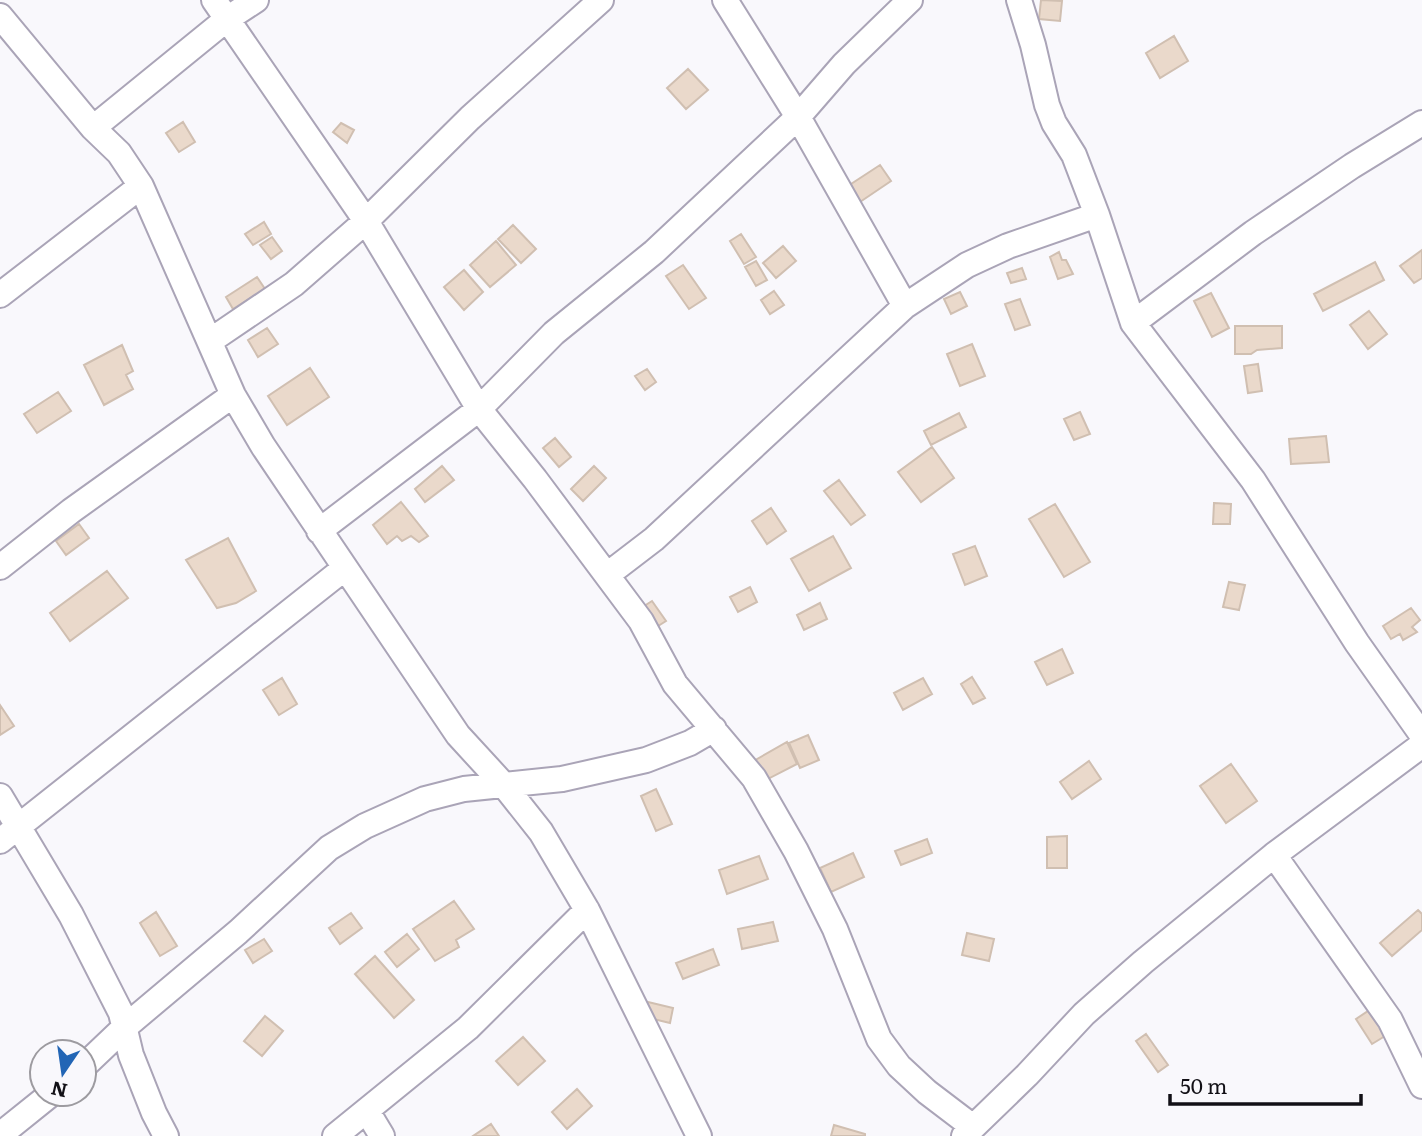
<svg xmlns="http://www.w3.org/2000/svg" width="1422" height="1136" font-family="Literata,serif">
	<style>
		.building { fill: #ead9cb; stroke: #d0bfb1; stroke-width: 2 }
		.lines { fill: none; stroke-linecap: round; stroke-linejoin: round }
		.minor-casing { stroke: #aaa4b7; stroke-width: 28 }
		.minor { stroke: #fff; stroke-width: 24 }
	</style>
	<rect width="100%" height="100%" fill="#f9f8fc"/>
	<path class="building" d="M1041 0 1062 1 1060 21 1039 19Z
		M1174 36 1188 61 1160 78 1146 53Z
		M688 69 708 90 686 109 667 88Z
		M183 122 195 142 179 152 166 133Z
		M341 123 354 130 347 143 333 132Z
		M880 165 891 181 860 202 848 186Z
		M264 222 271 234 253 245 245 234Z
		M513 225 536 249 521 263 498 239Z
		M741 234 756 257 744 264 730 241Z
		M272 237 282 251 271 259 260 245Z
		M496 241 516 265 490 287 470 265Z
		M783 246 796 261 776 278 763 263Z
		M1422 250V278L1414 283 1400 266Z
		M1059 252 1062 260H1066L1073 274 1058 279 1050 257Z
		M756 261 767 280 756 286 745 267Z
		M1375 262 1384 280 1323 311 1314 294Z
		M683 265 706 298 689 309 666 276Z
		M1022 268 1026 279 1011 283 1007 273Z
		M464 270 483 292 464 310 444 287Z
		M257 277 265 289 233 309 226 297Z
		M774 291 784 305 770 314 761 300Z
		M960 292 967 306 951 314 944 299Z
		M1211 293 1229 328 1212 337 1194 301Z
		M1020 299 1030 325 1015 330 1005 304Z
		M1369 311 1387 334 1368 349 1350 325Z
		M1235 326H1282V348L1257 350 1251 354H1235Z
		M267 328 278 344 258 357 248 340Z
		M972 344 985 376 960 386 947 354Z
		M122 345 133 371 126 375 133 389 104 405 84 365Z
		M1258 364 1262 391 1248 393 1244 366Z
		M310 368 329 397 287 425 268 396Z
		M647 369 656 382 645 390 635 376Z
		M58 392 71 411 37 433 24 414Z
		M1080 412 1090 434 1074 440 1064 419Z
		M959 413 966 427 931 445 924 431Z
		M1326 436 1329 462 1291 464 1289 439Z
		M555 438 571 457 559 467 543 448Z
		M932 447 954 478 921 502 898 472Z
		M442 466 454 480 425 502 415 489Z
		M594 466 606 478 583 501 571 489Z
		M839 480 865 515 851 525 824 491Z
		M401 502 428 536 419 542 411 536 402 541 397 536 387 544 373 525Z
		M1214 503 1231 504 1230 524H1213Z
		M1055 504 1090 562 1064 577 1029 519Z
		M771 508 786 531 767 544 752 521Z
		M79 524 89 538 66 555 56 541Z
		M833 536 851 568 809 591 791 559Z
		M228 538 256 591 236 603 217 608 186 560Z
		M975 546 987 576 965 585 953 554Z
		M107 571 128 598 70 641 50 613Z
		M1229 582 1245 585 1239 610 1223 607Z
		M750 587 757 602 738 612 730 597Z
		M652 601 666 621 655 628 641 608Z
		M820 603 827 619 804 630 797 615Z
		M1411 608 1420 620 1412 627 1417 632 1403 640 1400 634 1391 639 1383 626Z
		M1062 649 1073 673 1047 685 1035 662Z
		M972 677 985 698 973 704 961 684Z
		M282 678 297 704 279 715 263 690Z
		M923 678 932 694 903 710 894 693Z
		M0 705 14 726 0 735Z
		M808 735 819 760 800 768 789 743Z
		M787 742 797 764 762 782 750 763Z
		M1089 761 1101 779 1072 799 1060 782Z
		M1231 764 1257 801 1226 823 1200 786Z
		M656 789 672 824 656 831 641 796Z
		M1067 836V868H1047V837Z
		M927 839 932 853 901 865 895 851Z
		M853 853 864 877 831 892 820 868Z
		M759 856 768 879 727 894 719 870Z
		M454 901 474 929 456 940 459 947 435 961 413 929Z
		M1418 910 1422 914V930L1392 956 1380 943Z
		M156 912 177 946 160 956 140 923Z
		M351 913 362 928 340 944 329 928Z
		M773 922 778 941 742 949 738 929Z
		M967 933 994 939 989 961 962 955Z
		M407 934 419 949 397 967 385 952Z
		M264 939 272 951 253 963 245 950Z
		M713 949 719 965 683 979 676 963Z
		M375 956 414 1000 394 1018 355 974Z
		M648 1002 673 1008 670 1023 645 1017Z
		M1374 1007 1390 1033 1372 1044 1356 1019Z
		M265 1016 283 1031 262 1056 244 1041Z
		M1146 1034 1168 1065 1158 1072 1136 1041Z
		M523 1037 545 1061 518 1085 496 1061Z
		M577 1089 592 1106 567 1129 552 1112Z
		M491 1124 499 1136H473Z
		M834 1125 865 1134V1136H831Z"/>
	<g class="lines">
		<g class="minor-casing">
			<path id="minor" d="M214 0 366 221 479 409 535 479 641 621 675 684 754 778 796 851 835 929 879 1039 899 1066 927 1092 973 1127
				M725 0 798 117 905 306
				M1019 0 1033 45 1047 105 1054 123 1074 155 1097 215 1133 323 1253 480 1357 643 1422 735
				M0 16 93 128 119 153 141 186 233 395 263 446 458 735 503 784 541 832 587 910 699 1136
				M93 128 227 19 256 0
				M0 295 141 186
				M1133 323 1253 233 1352 166 1422 123
				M210 341 294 284 366 221 470 118 601 0
				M319 531 479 409 554 333 654 252 798 117 844 64 910 0
				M0 567 71 511 233 395
				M607 575 654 539 905 306 967 265 1008 246 1097 215
				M0 796 71 915 121 1013 131 1055 154 1113 166 1136
				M0 841 345 568
				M1274 855 1390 1020 1422 1086
				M84 1066 125 1027 238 932 329 848 365 826 425 799 464 789 562 779 646 760 690 743 714 729
				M367 1111 382 1136
				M0 1135 51 1094
				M335 1136 468 1028 587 910
				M964 1136 1027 1075 1084 1014 1143 962 1274 855 1422 745"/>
		</g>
		<use href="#minor" class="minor"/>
	</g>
	<g transform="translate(63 1073) rotate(193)"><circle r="33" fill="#f9f8fc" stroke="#9d9ba0" stroke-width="2"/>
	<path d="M0-5L12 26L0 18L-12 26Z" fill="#2265b5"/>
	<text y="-10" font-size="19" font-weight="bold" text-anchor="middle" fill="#121016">N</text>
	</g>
	<path d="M1170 1094v10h191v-10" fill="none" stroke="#121016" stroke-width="3.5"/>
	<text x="1180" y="1094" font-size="21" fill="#121016" stroke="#f9f8fc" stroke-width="5" paint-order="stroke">50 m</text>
</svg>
